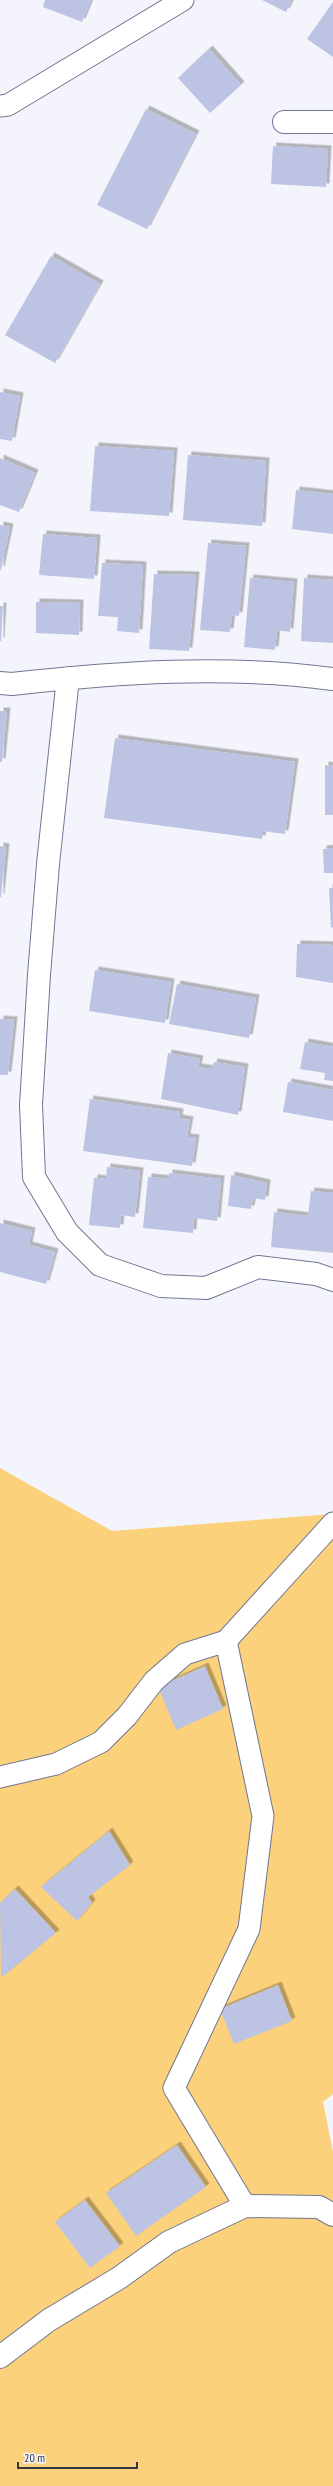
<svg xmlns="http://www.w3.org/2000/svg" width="333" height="2486" font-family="'PT Sans Narrow',sans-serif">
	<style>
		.green { fill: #fbd17c }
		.building { fill: #bdc3e2; filter: url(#shadow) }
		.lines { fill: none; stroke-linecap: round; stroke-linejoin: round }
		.lane-casing { stroke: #717692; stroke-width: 23 }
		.street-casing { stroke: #717692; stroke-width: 24 }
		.lane { stroke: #fff; stroke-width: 21 }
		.street { stroke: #fff; stroke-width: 22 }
	</style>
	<defs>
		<filter id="shadow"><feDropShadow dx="3.5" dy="-3.5" stdDeviation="0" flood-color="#0004"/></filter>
	</defs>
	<rect width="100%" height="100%" fill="#f4f5fc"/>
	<path class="green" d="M0 1468 112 1531 333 1514V2094L323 2102 333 2152V2486H0Z"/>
	<path class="building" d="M45 0H91L82 22 43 7Z
		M262 0H292L286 12Z
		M333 2V57L307 39Z
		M209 49 241 85 210 113 178 78Z
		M146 109 196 134 147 229 97 205Z
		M273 146 328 149 326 187 271 184Z
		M51 256 100 284 55 363 5 335Z
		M0 392 20 396 12 441 0 439Z
		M95 446 174 451 169 516 90 511Z
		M188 455 266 461 262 526 183 520Z
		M0 458 35 473 19 512 0 505Z
		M296 490 333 494V534L292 529Z
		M0 525 10 527 1 570H0Z
		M43 534 97 538 94 579 39 575Z
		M208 543 246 546 239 616 232 615 230 632 200 630Z
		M102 563 143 565 139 633 117 631 118 617 98 616Z
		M154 574 196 575 189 651 149 649Z
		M250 578 294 582 290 632 277 630 275 650 244 647Z
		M304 578 333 580V643L301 641Z
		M36 602 80 603 79 635 36 633Z
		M0 606H3L1 641H0Z
		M0 711H7L2 762H0Z
		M115 738 295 762 285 834 263 831 262 839 104 818Z
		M325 765 333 766V815H325Z
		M0 846 6 847 1 897H0Z
		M333 848V873H324L323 849Z
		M329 888H333V927L331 928Z
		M297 944 333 945V983L296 977Z
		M95 970 171 982 165 1023 89 1011Z
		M177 984 256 998 249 1038 169 1024Z
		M0 1019 14 1020 8 1075H0Z
		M305 1042 333 1047V1081L324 1080 325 1073 300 1069Z
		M168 1053 200 1059 198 1067 212 1069 214 1062 245 1067 238 1115 161 1099Z
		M288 1082 333 1090V1121L283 1112Z
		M90 1099 180 1112 179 1118 190 1120 187 1137 196 1138 192 1166 83 1151Z
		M107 1167 140 1171 135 1217 121 1215 120 1228 89 1225 94 1178 106 1179Z
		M169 1173 221 1179 217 1221 194 1218 193 1233 143 1228 148 1177 169 1179Z
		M231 1175 267 1183 265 1200 253 1198 251 1209 228 1206Z
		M311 1191 333 1193V1253L271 1247 274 1212 308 1216Z
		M0 1223 32 1231 29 1245 55 1252 46 1284 0 1272Z
		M205 1666 223 1709 176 1730 158 1687Z
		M109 1831 130 1865 88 1897 92 1903 77 1921 41 1887Z
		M15 1889 56 1933 1 1978 0 1903Z
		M278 1985 292 2021 234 2044 220 2009Z
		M177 2145 206 2187 136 2236 106 2193Z
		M85 2200 120 2246 90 2268 55 2222Z"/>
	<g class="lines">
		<g class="lane-casing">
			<path id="lane" d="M0 106 8 105 183 0
				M0 1777 56 1764 101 1742 127 1716 154 1681 185 1654 226 1641
				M245 2206 174 2088 249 1929 263 1816 226 1641 333 1523"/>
		</g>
		<g class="street-casing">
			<path id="street" d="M284 122H333
				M68 678 48 864 39 975 31 1105 34 1177 67 1232 100 1265 161 1286 206 1288 258 1267 316 1274 333 1280
				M0 683 12 684C119 672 226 665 333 679
				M0 2357 49 2320 119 2278 169 2242 245 2206 319 2207 333 2215"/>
		</g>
		<use href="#lane" class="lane"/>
		<use href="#street" class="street"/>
	</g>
	<path d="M18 2462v6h119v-6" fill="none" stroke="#333542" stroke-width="2"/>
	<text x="24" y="2462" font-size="12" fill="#333542" stroke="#f4f5fc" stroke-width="3" paint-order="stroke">20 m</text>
</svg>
